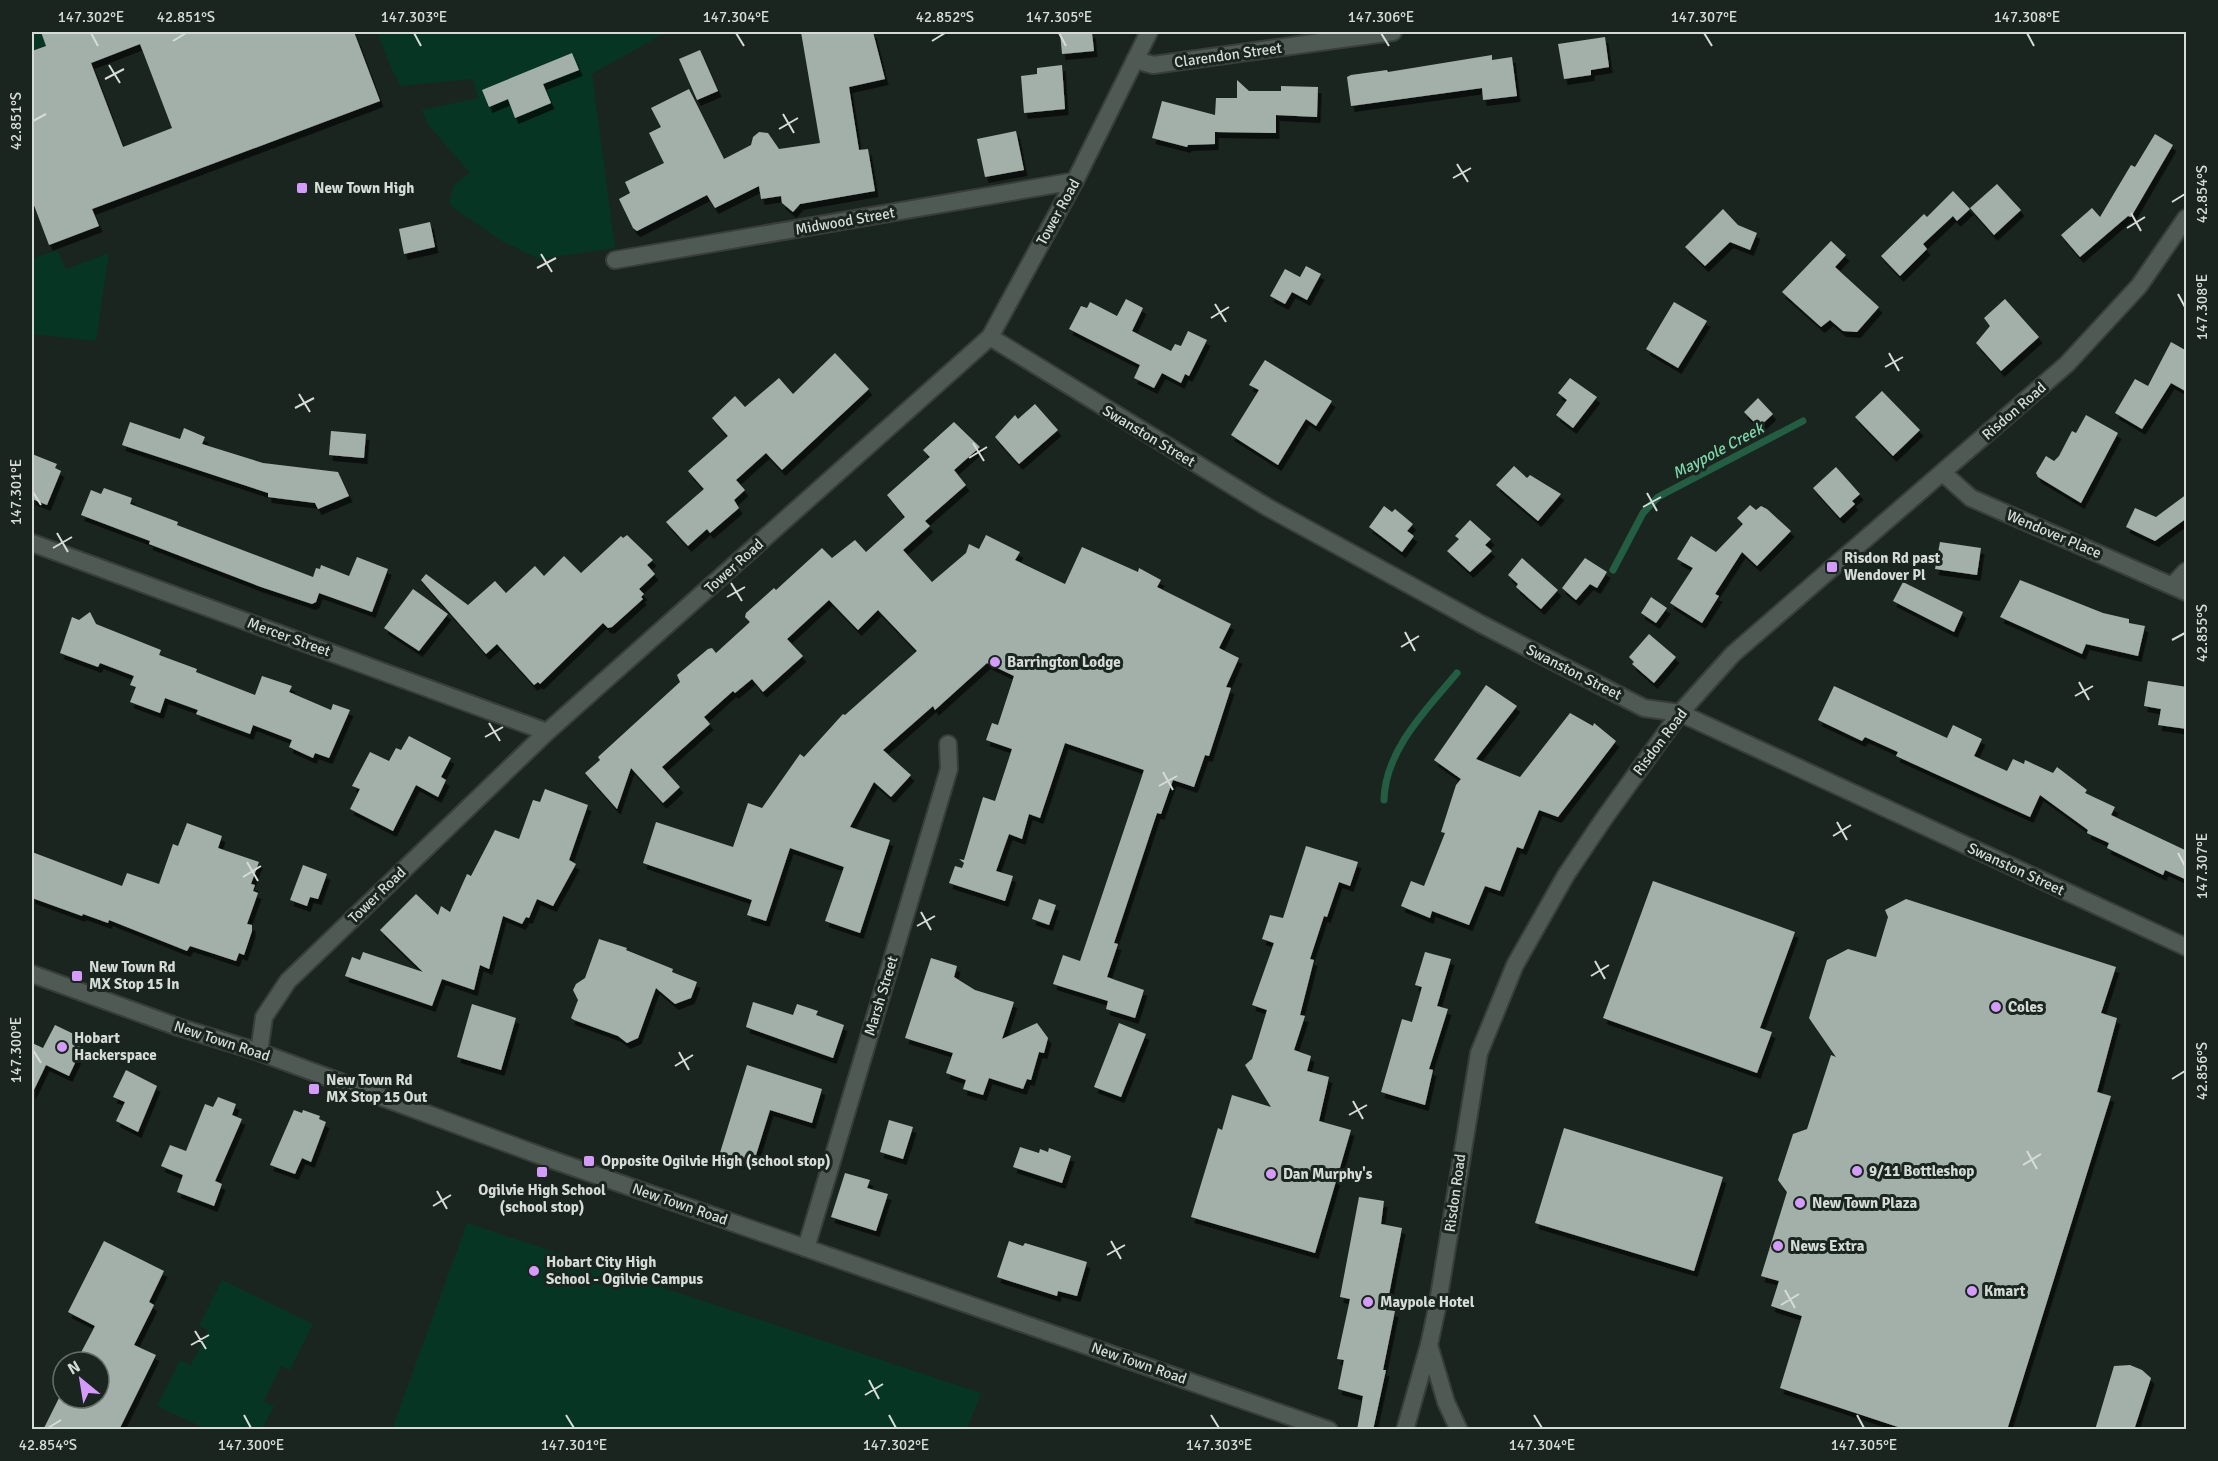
<svg xmlns="http://www.w3.org/2000/svg" width="2218" height="1461" font-family="Signika,sans-serif">
	<style>
		.green { fill: #073523 }
		.lines { fill: none; stroke-linecap: round; stroke-linejoin: round }
		.stream { stroke: #235d43; stroke-width: 7 }
		.building { fill: #a3b0a9; fill-rule: evenodd; filter: url(#shadow) }
		.minor-casing { stroke: #383f3b; stroke-width: 20 }
		.tertiary-casing { stroke: #383f3b; stroke-width: 20 }
		.secondary-casing { stroke: #383f3b; stroke-width: 20 }
		.minor { stroke: #4f5a54; stroke-width: 16 }
		.tertiary { stroke: #4f5a54; stroke-width: 16 }
		.secondary { stroke: #4f5a54; stroke-width: 16 }
		.ticks { fill: none; stroke: #d5dcd8; stroke-width: 2 }
		.poi-dot { fill: #d59bfa; stroke: #1b2520; stroke-width: 2 }
		.labels { text-anchor: middle; dominant-baseline: central; stroke-width: 6; stroke-linejoin: round; paint-order: stroke }
		.street-label { font-size: 15px; fill: #d5dcd8; stroke: #1b2520 }
		.poi-label { font-size: 15px; font-weight: bold; fill: #d5dcd8; stroke: #1b2520; text-anchor: start }
		.water-label { font-size: 16px; font-style: italic; fill: #7ed6ab; stroke: #1b2520 }
		.neatline { fill: none; stroke: #d5dcd8; stroke-width: 2 }
		.ticks-label { font-size: 15px; text-anchor: middle; fill: #d5dcd8 }
	</style>
	<defs>
		<filter id="shadow"><feDropShadow dx="3.5" dy="6" stdDeviation="0" flood-color="#0009"/></filter>
	</defs>
	<rect width="100%" height="100%" fill="#1b2520"/>
	<path class="green" d="M32 32H43L46 45 32 51Z
		M377 32H666L592 74 615 248 539 259 502 241 455 209 449 203 454 185 470 173 429 126 422 110 478 98 473 79 401 86 393 72Z
		M57 250 66 269 109 253 96 341 32 334V259Z
		M467 1223 981 1393 967 1429H392Z
		M222 1280 313 1324 290 1370 281 1366 264 1401 274 1406 262 1429H206L157 1406 180 1360 191 1365 208 1330 199 1326Z"/>
	<g class="lines">
		<path class="stream" d="M1613 570 1643 513 1658 497 1803 421
			M1384 800C1385 750 1427 709 1457 673"/>
	</g>
	<path class="building" d="M41 32H354L380 101 92 209 99 226 49 245 32 200V51L46 46ZM140 44 172 128 123 147 91 63Z
		M801 32H873L885 79 849 87 859 150 868 149 875 191 800 204 793 212 782 203 781 196 761 199 759 186 715 208 707 195 637 231 633 228 619 199 630 193 625 182 664 163 649 133 661 127 651 108 689 89 724 159 751 145 753 137 759 132 768 133 779 149 820 143Z
		M1060 32H1092L1094 51 1062 54Z
		M1605 37 1609 67 1591 70V75L1564 79 1558 44Z
		M700 50 718 91 697 100 679 59Z
		M572 53 579 70 543 84 551 103 515 118 508 99 489 107 482 90Z
		M1492 55V60L1512 57 1517 96 1483 100 1482 88 1351 106 1347 77 1351 75 1387 70 1388 72Z
		M1062 65 1065 109 1024 113 1021 76 1037 74V68Z
		M1237 80 1249 91H1281V86L1318 87 1317 117 1276 115V133L1215 132V144L1188 145 1187 147 1152 138 1162 101 1215 115 1216 98H1237Z
		M1016 131 1024 170 985 177 977 139Z
		M2155 134 2173 145 2131 217 2128 216 2080 257 2061 235 2092 208 2100 217 2131 165 2135 167Z
		M1997 184 2021 210 1994 235 1970 208Z
		M1953 191 1970 209 1957 221 1953 216 1923 244 1927 249 1900 276 1881 256 1924 214 1927 217Z
		M1723 209 1738 225 1757 233 1750 250 1730 242 1705 266 1685 247Z
		M430 222 435 247 404 254 399 229Z
		M1831 241 1846 255 1835 267 1879 307 1857 332 1843 331 1830 320 1821 327 1782 292Z
		M1306 266 1321 274 1307 300 1292 292 1285 304 1270 296 1285 269 1300 277Z
		M1126 299 1143 308 1132 331 1171 351 1175 344 1181 346 1188 331 1207 340 1189 376 1185 374 1181 383 1162 373 1154 388 1134 378 1140 365 1069 329 1081 306 1087 308 1090 302 1117 316Z
		M2005 299 2039 337 2001 371 1976 343 1990 326 1984 318Z
		M1674 302 1707 321 1678 368 1646 349Z
		M2171 342 2187 351V392L2171 383 2142 429 2115 413 2135 379 2148 386Z
		M835 353 869 389 782 470 766 453 736 480 745 490 734 500 739 508 710 533 707 529 688 546 666 522 704 489 688 471 728 436 712 418 735 396 745 407 779 378 793 394Z
		M1265 360 1332 401 1316 426 1306 419 1278 465 1231 435 1259 390 1249 385Z
		M1570 378 1597 397 1573 428 1556 415 1567 400 1558 393Z
		M1882 391 1920 430 1893 456 1855 417Z
		M1758 398 1773 414 1759 427 1744 412Z
		M1035 404 1058 430 1019 464 995 437 1015 415 1018 419Z
		M2086 415 2118 433 2081 503 2038 477 2036 473 2046 456 2054 461 2059 456 2072 431 2076 433Z
		M130 422 180 439 184 428 205 437 202 444 263 463 338 472 349 496 318 509 315 503 268 497V493L122 445Z
		M954 422 980 447 954 470 966 485 925 521 930 526 903 550 932 582 966 553 969 544 979 549 986 535 1020 552 1015 560 1065 584 1082 547 1138 572 1139 568 1161 580 1157 587 1231 624 1219 648 1239 658 1226 687 1231 688 1209 756 1205 755 1194 787 1173 780 1161 814 1157 813 1114 943 1118 944 1107 977 1144 990 1135 1018 1106 1009 1108 1001 1053 984 1063 955 1080 961 1144 770 1065 743 1040 818 1029 814 1022 839 1009 834 996 871 1013 876 1005 901 949 883 955 866 962 868 964 863 959 859 964 860 983 797 995 801 1012 749 986 740 992 723 998 725 1014 676 987 663 935 710 933 706 883 750 911 775 891 797 874 782 850 827 890 840 860 933 825 921 844 867 790 848 766 921 747 915 752 900 643 863 656 822 733 847 748 803 762 808 800 754 804 757 843 714 845 715 917 651 878 610 858 630 829 600 787 639 803 656 763 692 752 679 735 693 733 691 704 717 710 724 662 767 680 787 663 803 631 768 617 809 585 773 600 760 598 757 680 682 677 675 708 649 712 648 716 653 750 622 745 617 746 613 774 588 776 590 822 548 832 558 855 540 866 552 905 517 887 495 930 457 923 450Z
		M331 431 366 434 364 458 329 455Z
		M32 454 57 464 55 468 61 471 47 505 32 499Z
		M1514 466 1527 478 1530 475 1561 494 1538 521 1496 485Z
		M1836 467 1860 494 1852 501 1855 504 1840 518 1813 488Z
		M104 488 132 498 130 504 178 522 177 525 313 577 316 568 320 569 321 565 349 576 357 557 388 569 372 612 319 593 316 602 312 604 261 587 149 544 150 541 81 515 91 490 101 494Z
		M2187 494V518L2155 541 2126 527 2135 508 2156 517Z
		M1750 505 1756 510 1761 506 1767 509 1791 531 1757 566 1742 552 1715 594 1719 596 1702 623 1670 603 1693 568 1677 559 1691 536 1716 552 1743 524 1737 518Z
		M1384 506 1392 512 1395 509 1413 524 1407 531 1414 536 1402 552 1369 527Z
		M1470 520 1491 539 1485 545 1492 551 1470 572 1447 551 1459 539 1455 536Z
		M627 535 653 560 647 565 655 574 639 589 644 594 641 597 643 599 612 627 608 628 603 623 540 684 538 682 534 685 497 644 486 654 421 580 426 574 468 605 495 581 506 593 535 566 544 576 564 556 581 573 621 536 623 538Z
		M1940 542 1981 548 1977 575 1935 569Z
		M1522 558 1558 590 1541 609 1516 587 1518 584 1508 575Z
		M1585 558 1607 572 1597 588 1590 584 1576 600 1562 588Z
		M2020 580 2103 613 2129 619V623L2145 626 2138 656 2086 644 2082 654 2000 617Z
		M1903 582 1963 612 1954 632 1893 601Z
		M413 589 448 614 419 651 384 628Z
		M1651 597 1667 608 1656 623 1641 613Z
		M90 612 96 624 161 650 159 655 197 669 196 672 255 695 262 676 292 686 289 692 331 710 333 704 350 710 329 758 315 753 313 758 289 747 292 740 253 725 250 734 196 714 198 710 165 698 160 713 130 702 136 687 130 685 134 676 100 663 98 667 60 653 72 617 79 620Z
		M1649 634 1676 657 1654 683 1632 664 1634 662 1629 657Z
		M2148 681 2187 687V729L2158 725 2161 709 2144 706Z
		M1486 685 1517 706 1476 759 1520 777 1570 713 1593 726 1594 723 1616 741 1558 817 1539 810 1523 849 1517 847 1500 891 1485 886 1469 925 1432 911 1430 918 1401 906 1411 881 1424 886 1445 833 1441 832 1456 785 1461 779 1434 760Z
		M1834 686 1947 738 1953 725 1982 739 1974 756 2007 771 2013 759 2024 764 2025 760 2053 773 2057 767 2087 790 2085 793 2115 807 2111 815 2187 851V880L2165 870 2163 875 2107 848 2109 843 2087 833 2088 830 2040 795 2030 817 1896 756 1898 752 1865 737 1862 741 1818 720Z
		M409 736 451 758 441 777 446 780 438 797 416 785 393 831 350 809 360 789 352 786 370 752 389 761 396 748 401 750Z
		M545 789 588 805 569 860 576 864 553 906 537 899 529 918 526 917 522 924 503 916 489 969 480 965 474 990 442 979 432 1006 345 976 352 957 360 960 363 952 423 972 380 930 416 894 438 915 441 906 450 912 467 874 471 876 495 830 519 839 533 800 540 802Z
		M187 823 222 836 218 848 259 862 251 884 255 885 253 891 258 893 247 924 252 925V931L244 955 239 953 236 961 190 946 187 951 109 920 108 923 83 914 82 916 32 898V852L122 886 127 873 159 884 173 844 178 846Z
		M1306 846 1358 862 1350 886 1339 882 1327 917 1324 916 1310 959 1314 960 1300 1015 1305 1016 1294 1050 1311 1056 1307 1071 1329 1077 1319 1121 1351 1130 1315 1253 1191 1217 1218 1128 1222 1130 1232 1095 1271 1107 1245 1065 1252 1059 1267 1010 1252 1005 1274 943 1262 939 1270 915 1283 918Z
		M303 865 327 874 318 899 310 897 307 906 290 900Z
		M1653 881 1795 932 1760 1028 1772 1032 1757 1073 1603 1018Z
		M1039 899 1056 905 1049 925 1032 919Z
		M1906 899 2116 967 2101 1013 2117 1018 2097 1092 2111 1096 2007 1430H1907L1780 1388 1802 1316 1771 1306 1779 1281 1761 1276 1787 1192 1778 1180 1793 1134 1807 1129 1831 1055 1836 1057 1809 1018 1827 960 1848 949 1876 957 1888 917 1885 910Z
		M599 939 627 948 626 950 673 969 672 972 697 982 691 998 675 1004 656 988 638 1038 627 1043 618 1036 574 1020 571 1018 578 1000 573 990 576 984 585 978Z
		M1425 952 1451 959 1437 1006 1448 1009 1429 1069 1433 1070 1425 1105 1381 1092 1402 1019 1412 1022 1422 987 1415 985Z
		M931 958 957 966 954 977 975 990 1014 1002 1002 1039 1037 1023 1048 1038 1044 1053 1039 1052 1031 1080 1027 1079 1023 1089 989 1078 983 1095 963 1089 966 1080 946 1073 953 1053 905 1038Z
		M753 1002 793 1015 797 1004 818 1011 816 1015 844 1025 833 1058 746 1027Z
		M472 1004 516 1018 501 1070 457 1057Z
		M1119 1023 1146 1034 1121 1097 1094 1087Z
		M55 1025 80 1037 76 1045 82 1048 69 1076 46 1065 32 1094V1043L43 1048Z
		M747 1065 822 1089 812 1123 770 1110 756 1155 752 1154 748 1165 719 1156Z
		M126 1070 157 1086 138 1132 116 1121 125 1102 113 1097Z
		M218 1097 236 1104 232 1115 242 1119 215 1181 222 1184 214 1206 177 1192 183 1175 161 1166 170 1145 186 1151 205 1104 213 1107Z
		M294 1110 302 1113 303 1110 320 1116 319 1119 326 1122 311 1162 302 1158 295 1174 270 1165Z
		M889 1120 913 1127 903 1159 880 1152Z
		M1564 1128 1723 1177 1694 1271 1535 1223Z
		M1020 1147 1039 1153 1040 1149 1048 1152 1049 1148 1071 1156 1062 1183 1013 1167Z
		M845 1173 870 1180 867 1188 888 1194 876 1231 831 1217Z
		M1359 1197 1384 1201 1381 1224 1402 1228 1386 1310 1395 1311 1383 1370H1386L1373 1430H1357L1363 1396 1338 1389 1344 1360 1337 1359 1350 1299 1340 1297Z
		M104 1241 164 1271 149 1302 154 1305 134 1345 156 1355 119 1430H43L59 1398H99V1362H76L95 1326 68 1312Z
		M1009 1241 1023 1246 1025 1243 1087 1262 1077 1296 1058 1291 1057 1296 997 1277Z
		M2130 1365 2142 1370 2151 1378 2134 1430H2095L2114 1366Z"/>
	<g class="lines">
		<g class="minor-casing">
			<path id="minor" d="M1135 60 1153 65 1393 32
				M615 260 1075 181
				M990 337 1267 507 1481 624 1644 708 1680 713 2186 947
				M1943 473 1971 498 2186 592
				M32 543 547 732
				M2173 585 2186 571
				M806 1248 949 769 948 744
				M1429 1345 1446 1402 1459 1430"/>
		</g>
		<g class="tertiary-casing">
			<path id="tertiary" d="M259 1052 264 1017 288 981 547 732 990 337 1075 181 1149 32
				M1405 1430 1429 1345 1437 1308 1479 1053 1515 965 1566 875 1603 820 1680 713 1733 654 2067 364 2139 286 2186 218"/>
		</g>
		<g class="secondary-casing">
			<path id="secondary" d="M32 974 178 1027 259 1052 547 1158 1329 1430"/>
		</g>
		<use href="#minor" class="minor"/>
		<use href="#tertiary" class="tertiary"/>
		<use href="#secondary" class="secondary"/>
	</g>
	<path class="ticks" d="M91 33 98 46M414 33 421 46M736 33 744 46M1059 33 1066 46M1381 33 1389 46M1704 33 1712 46M2027 33 2034 46M173 41 186 33M932 41 945 33M109 65 120 83M105 79 124 69M783 114 794 133M33 121 46 114M779 129 798 118M1457 164 1468 182M1453 178 1471 168M2172 202 2185 194M2131 213 2141 231M2127 228 2145 217M541 254 552 272M537 268 556 258M2178 294 2185 307M1215 304 1226 322M1211 318 1229 307M1889 353 1899 371M1885 367 1903 357M299 394 310 412M295 408 314 398M973 443 984 461M969 458 987 447M33 492 41 505M1647 493 1657 511M1643 507 1661 497M57 533 68 552M53 548 72 537M731 583 742 601M727 597 745 587M1405 632 1415 651M2172 640 2185 633M1401 647 1419 636M2079 682 2089 700M2075 696 2093 686M489 723 500 741M485 737 503 727M1163 772 1173 790M1159 786 1177 776M1837 822 1847 840M1833 836 1851 825M2178 853 2185 866M247 862 258 881M243 877 261 866M921 912 931 930M917 926 935 916M1595 961 1605 979M1591 976 1609 965M33 1050 41 1063M679 1052 689 1070M675 1066 693 1055M2172 1079 2185 1071M1353 1101 1363 1119M1349 1115 1367 1105M2027 1151 2037 1169M2023 1165 2041 1154M437 1191 447 1209M433 1206 451 1195M1111 1241 1121 1259M1107 1255 1125 1245M1785 1290 1795 1308M1781 1305 1799 1294M195 1331 206 1349M191 1345 209 1335M869 1380 879 1399M865 1395 883 1384M244 1415 251 1428M566 1415 574 1428M889 1415 896 1428M1211 1415 1219 1428M1534 1415 1542 1428M1857 1415 1864 1428M48 1428 61 1420"/>
	<g class="poi-dot">
		<rect x="296" y="182" width="12" height="12" rx="3"/>
		<rect x="1826" y="561" width="12" height="12" rx="3"/>
		<circle cx="995" cy="662" r="6"/>
		<rect x="71" y="970" width="12" height="12" rx="3"/>
		<circle cx="1996" cy="1007" r="6"/>
		<circle cx="62" cy="1047" r="6"/>
		<rect x="308" y="1083" width="12" height="12" rx="3"/>
		<rect x="583" y="1155" width="12" height="12" rx="3"/>
		<circle cx="1857" cy="1171" r="6"/>
		<rect x="536" y="1166" width="12" height="12" rx="3"/>
		<circle cx="1271" cy="1174" r="6"/>
		<circle cx="1800" cy="1203" r="6"/>
		<circle cx="1778" cy="1246" r="6"/>
		<circle cx="534" cy="1271" r="6"/>
		<circle cx="1972" cy="1291" r="6"/>
		<circle cx="1368" cy="1302" r="6"/>
	</g>
	<g class="labels">
		<g class="street-label">
			<text transform="translate(1228 55) rotate(-8)">Clarendon Street</text>
			<text transform="translate(1058 212) rotate(-61)">Tower Road</text>
			<text transform="translate(845 221) rotate(-10)">Midwood Street</text>
			<text transform="translate(2014 411) rotate(-41)">Risdon Road</text>
			<text transform="translate(1149 436) rotate(31)">Swanston Street</text>
			<text transform="translate(2054 534) rotate(23)">Wendover Place</text>
			<text transform="translate(734 566) rotate(-42)">Tower Road</text>
			<text transform="translate(289 637) rotate(20)">Mercer Street</text>
			<text transform="translate(1574 672) rotate(27)">Swanston Street</text>
			<text transform="translate(1660 742) rotate(-53)">Risdon Road</text>
			<text transform="translate(2016 869) rotate(25)">Swanston Street</text>
			<text transform="translate(377 895) rotate(-44)">Tower Road</text>
			<text transform="translate(881 996) rotate(-73)">Marsh Street</text>
			<text transform="translate(222 1041) rotate(18)">New Town Road</text>
			<text transform="translate(1455 1193) rotate(-82)">Risdon Road</text>
			<text transform="translate(680 1204) rotate(19)">New Town Road</text>
			<text transform="translate(1139 1363) rotate(19)">New Town Road</text>
		</g>
		<g class="poi-label">
			<text x="314" y="188">New Town High</text>
			<text x="1844" y="558">Risdon Rd past<tspan x="1844" dy="17">Wendover Pl</tspan></text>
			<text x="1007" y="662">Barrington Lodge</text>
			<text x="89" y="967">New Town Rd<tspan x="89" dy="17">MX Stop 15 In</tspan></text>
			<text x="2008" y="1007">Coles</text>
			<text x="74" y="1038">Hobart<tspan x="74" dy="17">Hackerspace</tspan></text>
			<text x="326" y="1080">New Town Rd<tspan x="326" dy="17">MX Stop 15 Out</tspan></text>
			<text x="601" y="1161">Opposite Ogilvie High (school stop)</text>
			<text x="1869" y="1171">9/11 Bottleshop</text>
			<text x="1283" y="1174">Dan Murphy's</text>
			<text x="542" y="1190" text-anchor="middle">Ogilvie High School<tspan x="542" dy="17">(school stop)</tspan></text>
			<text x="1812" y="1203">New Town Plaza</text>
			<text x="1790" y="1246">News Extra</text>
			<text x="546" y="1262">Hobart City High<tspan x="546" dy="17">School - Ogilvie Campus</tspan></text>
			<text x="1984" y="1291">Kmart</text>
			<text x="1380" y="1302">Maypole Hotel</text>
		</g>
		<g class="water-label">
			<text transform="translate(1718 451) rotate(-28)">Maypole Creek</text>
		</g>
	</g>
	<rect width="2218" height="1461" fill="none" stroke="#1b2520" stroke-width="66"/>
	<g transform="translate(81 1380) rotate(330)"><circle r="28" fill="#1b2520" stroke="#656e6a" stroke-width="1.5"/>
	<path d="M0-4.5L10 22L0 15L-10 22Z" fill="#d59bfa"/>
	<text y="-9" font-size="16" font-weight="bold" text-anchor="middle" fill="#d5dcd8">N</text>
	</g>
	<rect x="33" y="33" width="2152" height="1395" class="neatline"/>
	<g class="ticks-label">
		<text x="91" y="22">147.302°E</text>
		<text x="186" y="22">42.851°S</text>
		<text x="414" y="22">147.303°E</text>
		<text x="736" y="22">147.304°E</text>
		<text x="945" y="22">42.852°S</text>
		<text x="1059" y="22">147.305°E</text>
		<text x="1381" y="22">147.306°E</text>
		<text x="1704" y="22">147.307°E</text>
		<text x="2027" y="22">147.308°E</text>
		<text transform="translate(16 121) rotate(-90)" y="5">42.851°S</text>
		<text transform="translate(2202 194) rotate(-90)" y="5">42.854°S</text>
		<text transform="translate(2202 307) rotate(-90)" y="5">147.308°E</text>
		<text transform="translate(16 492) rotate(-90)" y="5">147.301°E</text>
		<text transform="translate(2202 633) rotate(-90)" y="5">42.855°S</text>
		<text transform="translate(2202 866) rotate(-90)" y="5">147.307°E</text>
		<text transform="translate(16 1050) rotate(-90)" y="5">147.300°E</text>
		<text transform="translate(2202 1071) rotate(-90)" y="5">42.856°S</text>
		<text x="48" y="1450">42.854°S</text>
		<text x="251" y="1450">147.300°E</text>
		<text x="574" y="1450">147.301°E</text>
		<text x="896" y="1450">147.302°E</text>
		<text x="1219" y="1450">147.303°E</text>
		<text x="1542" y="1450">147.304°E</text>
		<text x="1864" y="1450">147.305°E</text>
	</g>
</svg>
